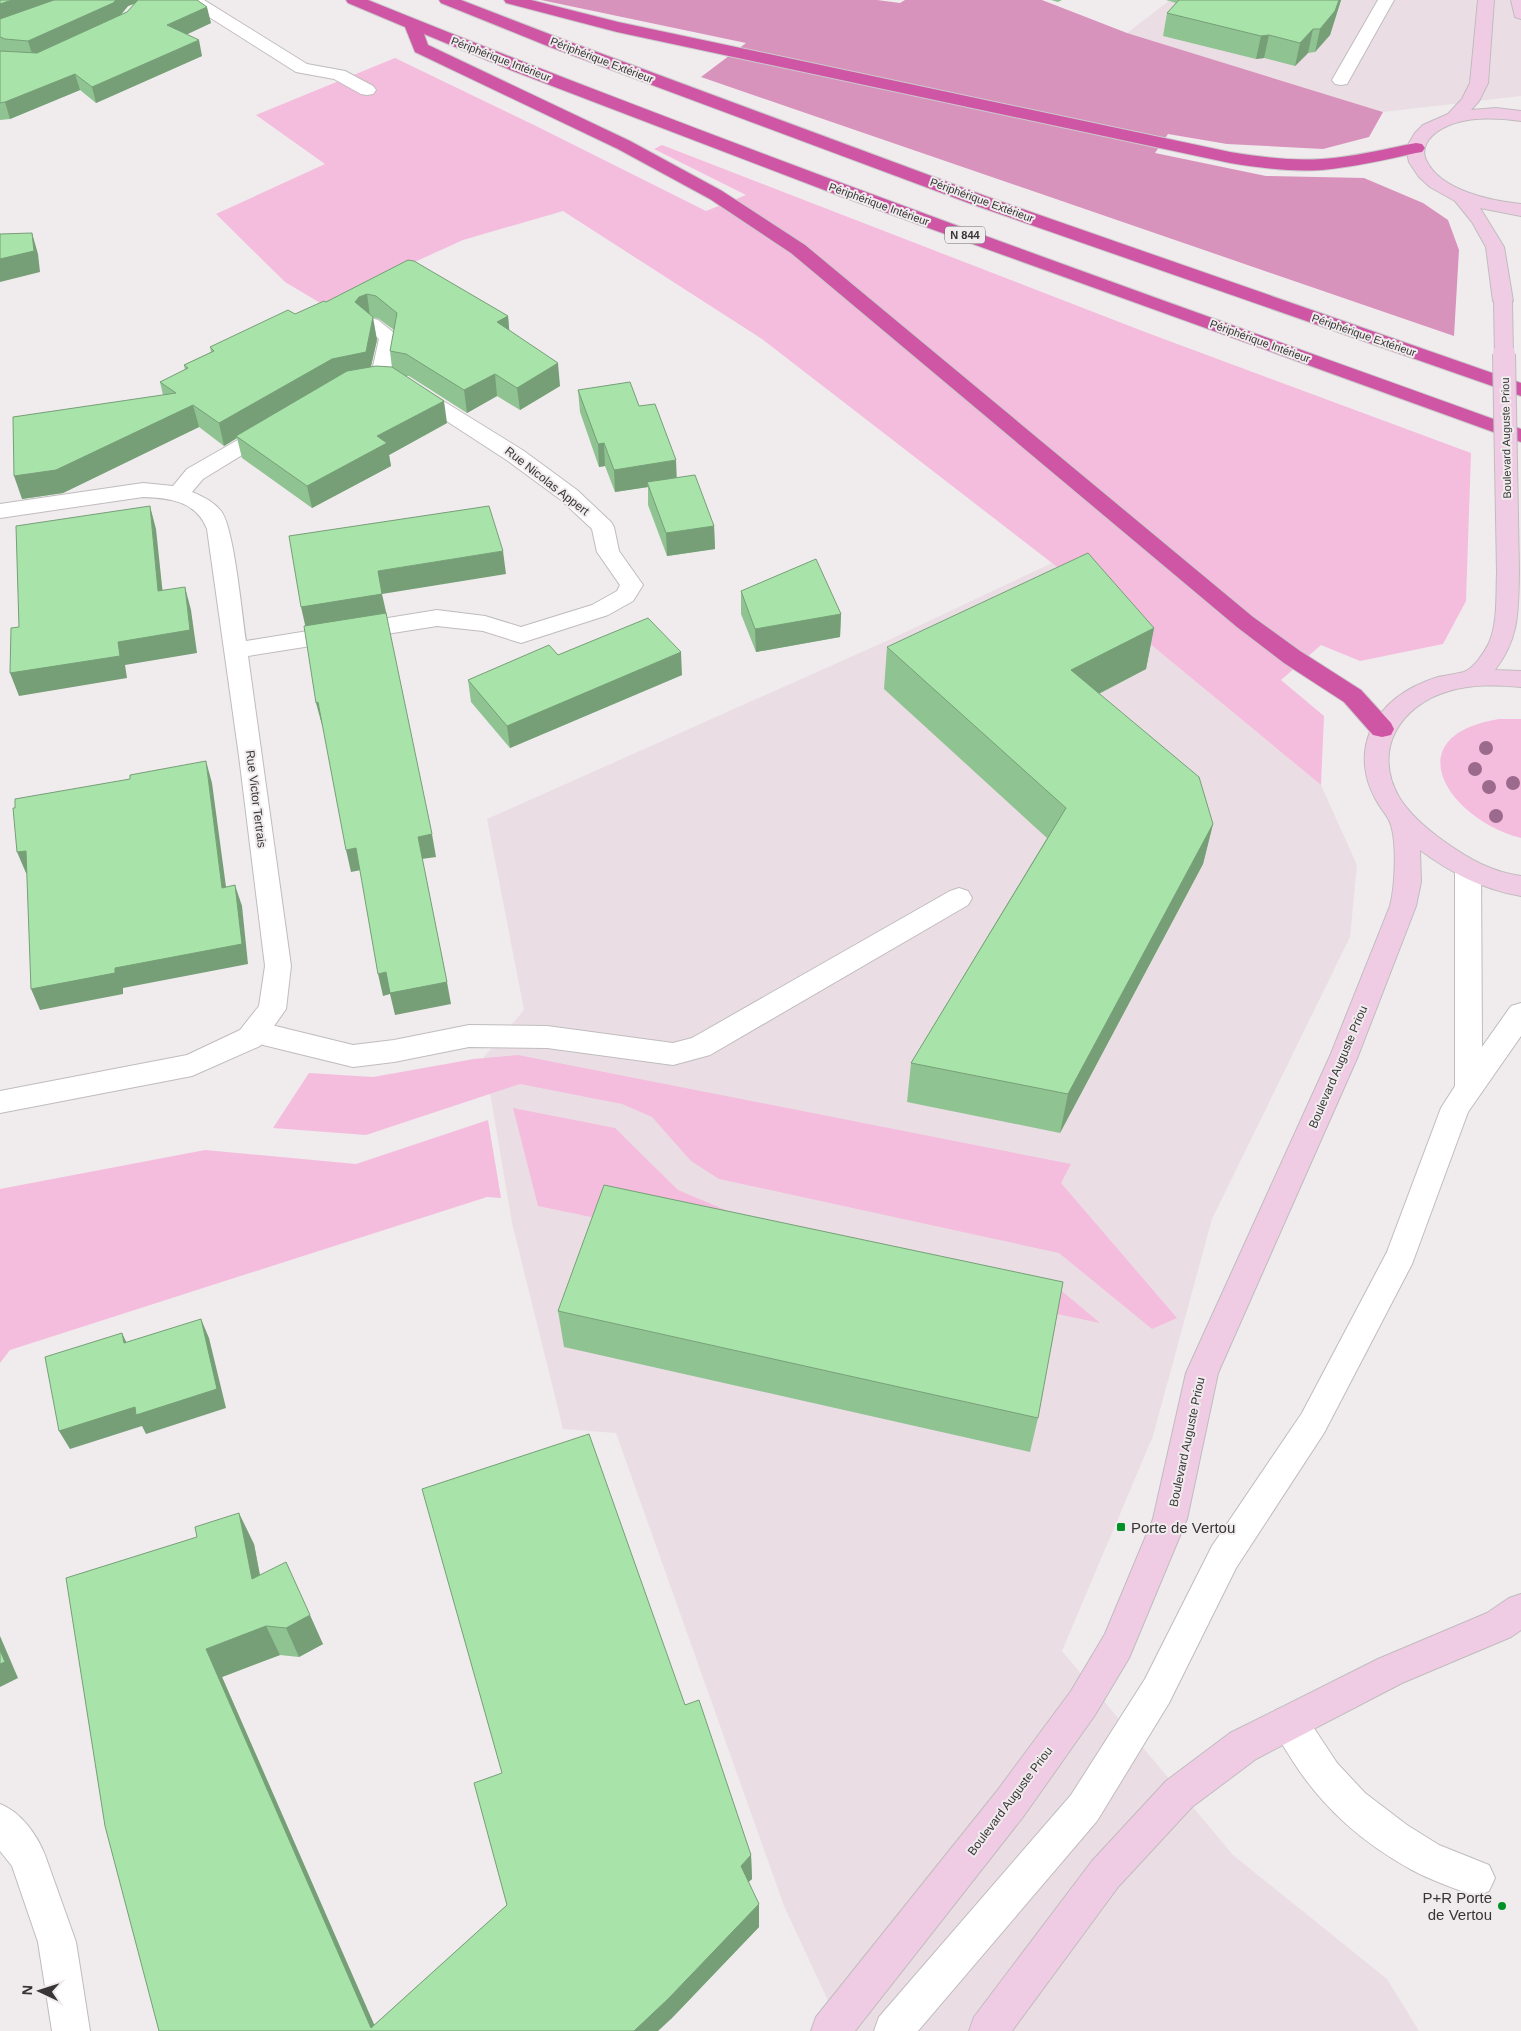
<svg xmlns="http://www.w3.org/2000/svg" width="1521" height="2031" font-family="Helvetica,sans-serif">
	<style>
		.built { fill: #eadee4 }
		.green { fill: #f4bddd }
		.forest { fill: #d893bc }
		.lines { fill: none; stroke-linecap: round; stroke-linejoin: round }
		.lane-casing { stroke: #c0bcbe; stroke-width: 2 }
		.street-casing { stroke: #c0bcbe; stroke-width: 2 }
		.secondary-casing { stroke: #c0bcbe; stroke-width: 2 }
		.highway-casing { stroke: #cbcacb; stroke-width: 2 }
		.lane { fill: #fff; fill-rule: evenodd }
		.street { fill: #fff; fill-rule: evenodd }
		.secondary { fill: #f0cce4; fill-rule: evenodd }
		.highway { fill: #ce56a4; fill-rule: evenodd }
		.secondary-bridge-far1-casing { stroke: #c0bcbe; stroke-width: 20; stroke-linecap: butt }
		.secondary-bridge-casing { stroke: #c0bcbe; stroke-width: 24; stroke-linecap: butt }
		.secondary-bridge-far1 { stroke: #f0cce4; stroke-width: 18 }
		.secondary-bridge { stroke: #f0cce4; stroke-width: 22 }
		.tree { fill: #9b6a8d }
		.wall { fill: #90c392; fill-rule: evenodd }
		.shaded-wall { fill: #769f77 }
		.building { fill: #a8e3aa; stroke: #769f77 }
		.poi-dot { fill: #009227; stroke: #f0ebed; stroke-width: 2 }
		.labels { text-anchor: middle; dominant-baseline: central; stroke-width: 4; stroke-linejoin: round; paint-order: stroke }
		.far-street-label { font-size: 11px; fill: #373536; stroke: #f0ebed }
		.shield { fill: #f0ebed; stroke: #6e6c6d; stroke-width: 1 }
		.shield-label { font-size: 11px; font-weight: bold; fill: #373536 }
		.street-label { font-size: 12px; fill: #373536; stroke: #f0ebed }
		.near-poi-label { font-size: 15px; fill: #373536; stroke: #f0ebed; text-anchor: start }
	</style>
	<rect width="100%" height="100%" fill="#f0ebed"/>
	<path class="built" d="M1170 0H1521V96L1383 112 1127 33Z
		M1052 563 1321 785 1357 865 1350 937 1212 1219 1153 1436 1062 1651 1233 1855 1387 1979 1419 2031H842L784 1906 616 1433 563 1429 512 1223 484 1057 524 1010 487 819 891 639Z"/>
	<path class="green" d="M395 58 536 126 706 211 746 195 654 149 662 145 1145 332 1471 453 1466 601 1443 644 1360 661 1321 645 1281 680 1324 716 1321 785 1052 563 762 339 563 211 463 240 322 304 285 282 216 214 325 164 256 115Z
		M1499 719H1521V838C1448 819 1394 736 1499 719Z
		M518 1055 1071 1164 1061 1183 1177 1318 1152 1329 1059 1253 719 1179 691 1161 652 1117 622 1104 520 1084 366 1135 273 1128 309 1073 373 1077 474 1059Z
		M513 1108 615 1128 678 1190 735 1214 1051 1282 1100 1323 538 1206Z
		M488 1120 501 1198 487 1197 10 1350 0 1363V1189L205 1150 356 1164Z"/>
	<path class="forest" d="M541 0H877L900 3 905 0H1042L1127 33 1383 112 1369 137 1323 149 1227 144 1168 134 1155 153 1266 176 1364 178 1423 203 1448 220 1459 250 1454 336 701 77 746 43Z"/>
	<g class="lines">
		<g class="lane-casing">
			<path id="lane" d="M185 0H204L307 64 345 71 373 86 376 90 373 94 367 95 361 94 334 79 296 72 187 3Z
				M1468 862 1477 864 1481 871 1482 1047 1511 1006 1521 1003V1036L1468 1112 1412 1264 1324 1433 1236 1568 1169 1703 1097 1821 918 2031H874L879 2017 1071 1795 1145 1679 1212 1546 1302 1413 1387 1252 1441 1108 1455 1086V871L1459 864Z
				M959 888 968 891 972 898 968 905 710 1055 673 1065 547 1048 469 1047 394 1062 353 1067 255 1043 245 1040 241 1032 245 1024 255 1021 353 1045 394 1040 469 1025 547 1026 673 1043 692 1038 950 891Z
				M1289 1705 1302 1710 1337 1763 1365 1793 1407 1825 1439 1845 1489 1865 1495 1878 1489 1891 1476 1897C1455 1888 1432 1881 1412 1870 1363 1843 1325 1810 1294 1763 1286 1750 1277 1737 1271 1723L1276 1710Z"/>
		</g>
		<g class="street-casing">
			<path id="street" d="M1378 0H1394L1347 84 1341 85 1335 84 1332 80Z
				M371 318 378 320 399 337 390 380 387 384 380 386 373 384 370 380 379 339 361 324 364 320Z
				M412 384 419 386 524 451 577 490 611 522 614 527 619 551 643 585 633 601 608 615 521 643 483 631 437 626 248 656 291 966 286 1009 260 1046 192 1076 0 1113V1091L187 1055 240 1030 259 1006 265 966 239 756 207 529C196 501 170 498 143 497L0 518V504L143 483 173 486 187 469 264 425 271 423 278 425 281 429 278 433 203 479 192 492C202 496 214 502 221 511 234 527 242 615 246 641L437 610 485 616 521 627 592 605 617 591 620 585 597 552 592 529 561 500 508 461 405 394 402 390 405 386Z
				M0 1804C21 1812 37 1835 45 1855L76 1942 90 2031H52L38 1942 12 1866 0 1851Z"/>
		</g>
		<g class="secondary-casing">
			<path id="secondary" d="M1478 0H1494L1488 83 1479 101 1471 110 1496 108 1521 111V121C1493 117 1454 115 1432 136 1425 143 1422 151 1426 160 1440 191 1492 201 1521 204V216L1480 208 1504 247 1513 301 1510 305 1503 307 1496 305 1493 301 1486 247 1472 222 1455 201 1430 187 1419 177 1409 162 1407 152 1409 143 1415 133 1423 125 1448 114 1462 99 1470 83Z
				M1511 0H1521V19L1515 17Z
				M1508 565 1516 567 1519 572C1518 611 1520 637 1495 670L1521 671V687C1497 685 1472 684 1449 691 1400 705 1372 750 1399 797 1410 815 1428 830 1445 842 1469 859 1492 872 1521 876V896C1482 889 1451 873 1420 850L1421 882 1416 906 1358 1056 1218 1373 1187 1519 1129 1658 1095 1715 1023 1817 855 2031H811L816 2017 997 1791 1071 1691 1105 1634 1153 1519 1186 1373 1330 1056 1390 906C1395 887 1398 839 1389 820 1385 813 1379 806 1375 798 1364 778 1361 754 1370 732 1382 703 1409 686 1438 677 1447 675 1456 674 1464 672 1474 668 1484 653 1489 643 1498 622 1496 595 1497 572L1500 567Z
				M1521 1594V1630L1511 1637 1402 1683 1256 1759 1192 1807 1118 1887 1012 2031H969L974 2017 1092 1861 1166 1781 1230 1733 1378 1659 1487 1613 1509 1598Z"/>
		</g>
		<g class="highway-casing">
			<path id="highway" d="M346 0H368C748 154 1135 290 1521 429V442L840 196 513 71 424 34 428 45 630 141 722 191 805 245 1253 617 1300 651 1361 690 1391 723 1394 729 1391 735 1382 737 1373 735 1344 702 1284 663 1237 627 791 253 710 199 618 149 415 52 405 27 348 3Z
				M439 0H461L562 39 988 197 1521 383V396L974 205 550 47 441 3Z
				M504 0H531L618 22 1230 152C1260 157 1291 161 1322 159 1353 157 1385 149 1416 143L1422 144 1425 148 1422 152 1416 153C1385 160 1353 167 1322 170 1291 172 1260 168 1230 163L617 32 506 3Z"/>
		</g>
		<use href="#lane" class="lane"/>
		<use href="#street" class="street"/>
		<use href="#secondary" class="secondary"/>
		<use href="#highway" class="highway"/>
		<g class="secondary-bridge-far1-casing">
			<path id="secondary-bridge-far1" d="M1503 301 1504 356"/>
		</g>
		<g class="secondary-bridge-casing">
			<path id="secondary-bridge" d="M1504 354 1508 572"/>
		</g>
		<use href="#secondary-bridge-far1" class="secondary-bridge-far1"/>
		<use href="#secondary-bridge" class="secondary-bridge"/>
	</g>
	<g class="tree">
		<circle cx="1486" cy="748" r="7"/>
		<circle cx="1475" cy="769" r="7"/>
		<circle cx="1513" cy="783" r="7"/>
		<circle cx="1489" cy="787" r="7"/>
		<circle cx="1496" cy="816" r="7"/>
	</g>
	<path class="wall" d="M0 0H197L211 23 187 34 202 56 96 103 80 90 10 119 0 120ZM134 4 127 12 121 15 128 6Z
		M1051 0H1062L1058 2Z
		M1166 0H1341L1330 35 1315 52 1308 53 1295 66 1264 58 1256 59 1163 36 1167 13 1176 3Z
		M408 260 508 316 509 330 560 386 520 410 497 396 467 413 409 376H404L447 423 389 455 391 466 312 508 242 458 237 438 224 446 199 427 63 493 22 499 163 395 160 382 185 370 184 365 211 352 210 347 326 302ZM372 317 379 319 394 330 390 351 392 368 371 367 377 340Z
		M578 390 639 406 676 478 714 526 715 549 667 556 648 505V487L615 492 605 466 599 467 580 412Z
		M741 591 841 614 840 637 756 652 741 614Z
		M1154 628 1146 669 1099 694 1213 824 1203 864 1060 1133 907 1102 911 1063 1047 838 884 689 887 647Z
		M558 655 682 675 510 748 471 702 468 680Z
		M558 1311 1038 1418 1030 1452 564 1347Z
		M197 1537 254 1544 260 1575 323 1644 299 1657 280 1655 222 1677 374 2025 507 1905 685 1705 751 1855 752 1879 748 1882 759 1927 671 2019 159 2031Z"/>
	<path class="shaded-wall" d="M12 0H63L0 22V4Z
		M116 0H144L128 6 117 19 33 57 28 41Z
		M1339 0H1341L1330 35 1315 52 1320 29Z
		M207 7 211 23 171 42 167 25Z
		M1313 29 1308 53 1295 66 1300 43Z
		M1269 35 1264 58 1256 59 1261 36Z
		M199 40 202 56 96 103 92 87Z
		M75 74 80 90 10 119 5 102Z
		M32 233 38 254 40 272 0 282V259Z
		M367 294 370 316 355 302 359 297Z
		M508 316 510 338 497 322Z
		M373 317 377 340 369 374 236 436 237 438 224 446 219 423 332 359Z
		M558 363 560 386 520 410 517 388Z
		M495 374 497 396 467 413 464 390Z
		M444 401 447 423 389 455 391 466 312 508 307 486 377 436Z
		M193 405 199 427 63 493 22 499 14 476Z
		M604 443 605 466 599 467 598 444Z
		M676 460 677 483 647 482 648 487 615 492 614 470Z
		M150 506 156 529 165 614 158 591Z
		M714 526 715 549 667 556 666 533Z
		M503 551 506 574 382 594 387 616 306 629 301 607 378 571Z
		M185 587 191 610 197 653 125 665 127 678 19 696 10 673 118 642Z
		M841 614 840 637 756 652 755 629Z
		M1154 628 1146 669 1065 711 1071 670Z
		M681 652 682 675 510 748 507 726Z
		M318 702 323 725H322L316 703Z
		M206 761 212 783 229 909 222 888Z
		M1213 824 1203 864 1060 1133 1068 1094Z
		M432 834 436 857 422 859 418 837Z
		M356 848 361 870 351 872 346 850Z
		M26 851 35 872 26 873 17 852Z
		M235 885 242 906 248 964 123 988V994L40 1010 31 989Z
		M386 972 447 982 451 1004 395 1015 390 994 383 996 378 974Z
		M201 1319 209 1338 226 1408 146 1434 142 1426 70 1449 59 1431Z
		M122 1333 131 1352 124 1343Z
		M239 1513 254 1544 266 1608 252 1579Z
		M310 1615 323 1644 299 1657 286 1628Z
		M266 1626 280 1655 222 1677 377 2031 371 2028 206 1649Z
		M0 1636 18 1678 0 1687Z
		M751 1855 752 1879 741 1889V1866Z
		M759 1904V1927L671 2019 658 2031H634Z"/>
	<path class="building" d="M0 0H12L0 4Z
		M54 0H116L113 3 28 41 5 39 0 37V19Z
		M138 0H197L207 7 167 25 199 40 92 87 75 74 5 102 0 103V51L37 53 127 12Z
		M1179 0H1339L1335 11 1320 29H1313L1300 43 1269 35 1261 36 1167 13Z
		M32 233 34 251 0 259V234Z
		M408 260 414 261 508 316 497 322 558 363 517 388 495 374 464 390 406 354 390 351 397 313 376 296 367 294 359 297 355 302 373 317 366 352 332 359 219 423 193 405 56 470 14 476 13 417 176 393 160 382 188 368 184 365 214 351 210 347 288 310 295 314 324 301 326 302Z
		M376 366 392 367 444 401 377 436 387 443 307 486 236 436 347 371Z
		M630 382 639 406 655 404 676 460 614 470 604 443 598 444 578 390Z
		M695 475 714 526 666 533 647 482Z
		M150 506 158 591 185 587 190 630 118 642 120 656 10 673 11 628 19 627 16 526Z
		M489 506 503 551 378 571 382 594 301 607 289 536Z
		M1088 553 1154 628 1071 670 1199 777 1213 824 1068 1094 911 1063 1066 808 887 647Z
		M816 559 841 614 755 629 741 591Z
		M386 613 432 834 418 837 447 982 390 993 386 972 378 974 356 848 346 850 318 702 316 703 304 626Z
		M648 618 681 652 507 726 468 680 549 645 558 655Z
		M206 761 222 888 235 885 242 944 115 968V973L31 989 26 851 17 852 13 808H15V799L130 779V775Z
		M604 1185 1063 1282 1038 1418 558 1311Z
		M201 1319 217 1389 136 1415 135 1407 59 1431 45 1357 122 1333 124 1343Z
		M589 1434 685 1705 699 1700 751 1855 741 1866 759 1904 668 1999 634 2031H159L105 1826 66 1578 197 1537 195 1527 239 1513 252 1579 286 1562 310 1615 286 1628 266 1626 206 1649 371 2028 507 1905 474 1783 502 1773 422 1489Z
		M0 1650 5 1662 0 1664Z"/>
	<g class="poi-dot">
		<rect x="1116" y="1522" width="10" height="10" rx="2.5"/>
		<circle cx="1502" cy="1906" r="5"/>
	</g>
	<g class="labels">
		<g class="far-street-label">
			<text transform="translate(501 59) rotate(21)">Périphérique Intérieur</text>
			<text transform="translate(602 60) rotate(21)">Périphérique Extérieur</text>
			<text transform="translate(982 200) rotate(20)">Périphérique Extérieur</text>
			<text transform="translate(879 204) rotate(20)">Périphérique Intérieur</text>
			<text transform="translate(1364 335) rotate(19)">Périphérique Extérieur</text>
			<text transform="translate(1260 341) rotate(20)">Périphérique Intérieur</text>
			<text transform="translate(1506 438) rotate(-91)">Boulevard Auguste Priou</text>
		</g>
		<rect class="shield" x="945" y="226.5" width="40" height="17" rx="4"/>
		<g class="shield-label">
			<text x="965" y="235">N 844</text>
		</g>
		<g class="street-label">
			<text transform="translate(547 481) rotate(38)">Rue Nicolas Appert</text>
			<text transform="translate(256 799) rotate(83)">Rue Victor Tertrais</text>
			<text transform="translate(1338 1067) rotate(-67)">Boulevard Auguste Priou</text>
			<text transform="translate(1187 1442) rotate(-78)">Boulevard Auguste Priou</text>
			<text transform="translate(1010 1801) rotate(-53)">Boulevard Auguste Priou</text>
		</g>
		<g class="near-poi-label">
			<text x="1131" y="1527">Porte de Vertou</text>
			<text x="1492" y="1897" text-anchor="end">P+R Porte<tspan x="1492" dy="17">de Vertou</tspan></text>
		</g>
	</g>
	<g transform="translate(40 1991) rotate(274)" stroke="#f0ebed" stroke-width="4" paint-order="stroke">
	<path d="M0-4L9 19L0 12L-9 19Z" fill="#373536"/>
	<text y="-8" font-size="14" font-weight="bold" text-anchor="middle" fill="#373536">N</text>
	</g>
</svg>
